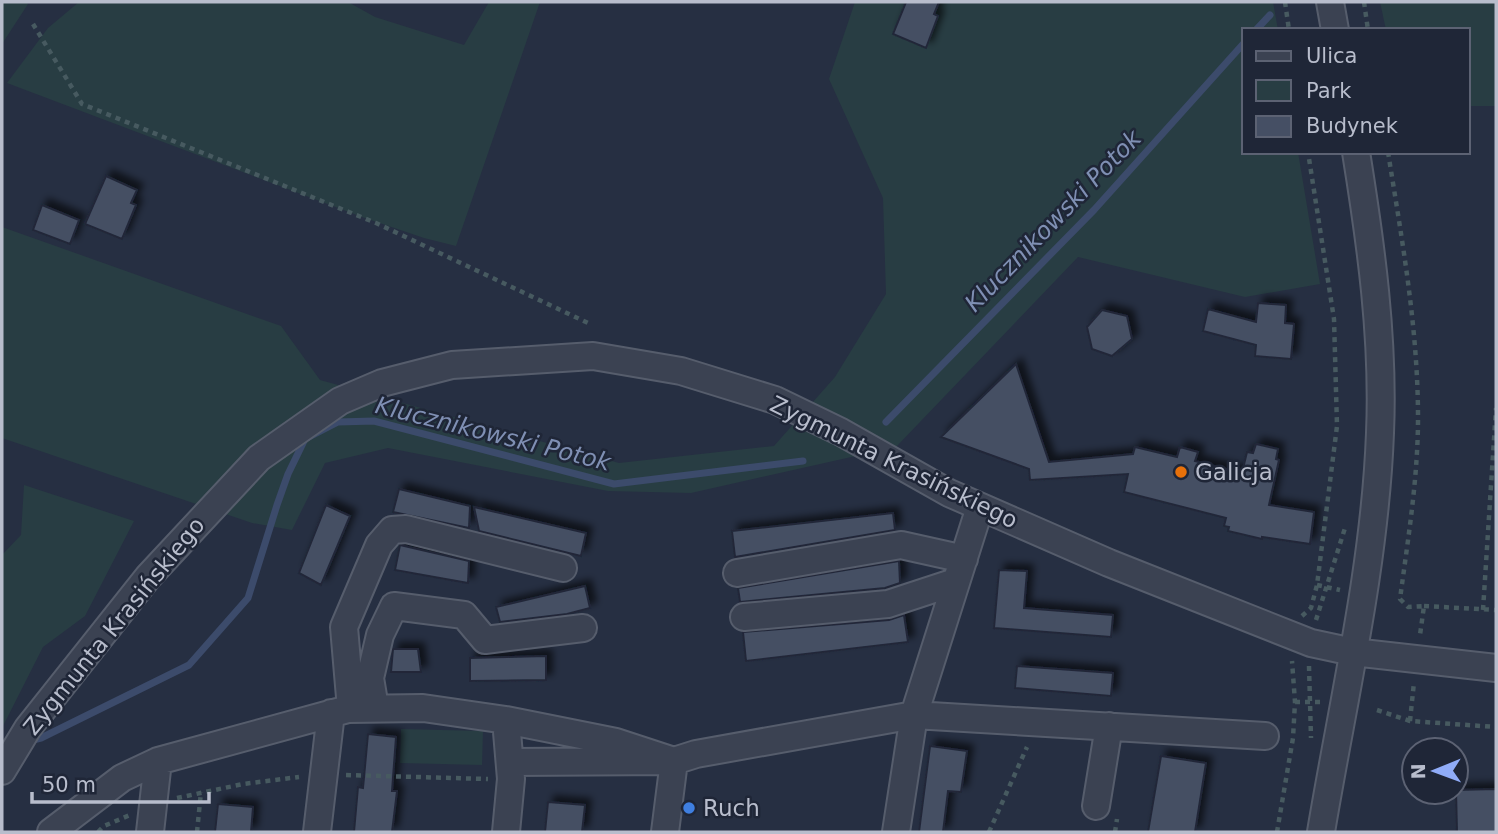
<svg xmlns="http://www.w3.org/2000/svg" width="1498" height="834" font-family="'DejaVu Sans',sans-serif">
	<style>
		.green { fill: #283d43 }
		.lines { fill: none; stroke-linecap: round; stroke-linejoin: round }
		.stream { stroke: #3c4b6b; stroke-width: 7 }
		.building { fill: #454f64; stroke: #212839; stroke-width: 2; filter: url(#shadow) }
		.minor-casing { stroke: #565d6c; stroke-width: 30 }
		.path { stroke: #475a60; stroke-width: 4.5; stroke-dasharray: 5 5; stroke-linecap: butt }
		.minor { stroke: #3b4252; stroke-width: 26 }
		.food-dot { fill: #e8710a; stroke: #1f2637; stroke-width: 2.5 }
		.shop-dot { fill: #3f7fe0; stroke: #1f2637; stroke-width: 2.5 }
		.labels { text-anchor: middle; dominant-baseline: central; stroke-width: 5; stroke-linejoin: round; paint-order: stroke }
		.street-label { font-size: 23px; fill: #b8bdcc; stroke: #1f2637 }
		.poi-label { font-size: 23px; fill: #b8bdcc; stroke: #1f2637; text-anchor: start }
		.water-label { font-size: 24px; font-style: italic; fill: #7f8fb3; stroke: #1f2637 }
	</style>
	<defs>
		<filter id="shadow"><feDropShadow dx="6" dy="-6" stdDeviation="3.5" flood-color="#0009"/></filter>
	</defs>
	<rect width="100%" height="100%" fill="#262f42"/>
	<path class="green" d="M2 2H26L28 4 2 44Z
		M79 2H348L375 17 464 45 489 2H540L456 246 424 238 362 217 7 83 48 28Z
		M855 2H1273L1278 30H1244V152H1298L1320 284 1245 297 1078 257 896 447 691 493 608 491 388 448 325 463 292 530 252 523 2 438V227L281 326 320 380 619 463 774 446 835 377 886 294 883 198 829 79Z
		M1380 2H1496V106H1468V30H1386Z
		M24 485 134 521 85 616 43 647 2 728V555L21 535Z
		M401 729 483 731 482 765 400 763Z"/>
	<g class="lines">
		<path class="stream" d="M1256 30 1270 15
			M886 422 1094 210 1244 43
			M29 741 41 738 189 665 248 598 277 505 288 474 305 439 338 422 374 421 614 484 803 461"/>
	</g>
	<path class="building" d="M906 2H939L934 14 938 16 926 48 893 34Z
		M106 176 137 190 131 203 136 205 122 239 85 224Z
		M42 205 79 220 70 244 33 230Z
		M1258 303 1286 305 1285 323 1294 324 1291 359 1255 356 1256 345 1203 331 1208 309 1256 322Z
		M1102 310 1127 316 1132 339 1112 356 1092 349 1087 327Z
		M1016 364 1049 462 1133 454 1135 447 1177 457 1180 447 1198 452 1195 461 1242 473 1247 452 1253 453 1256 444 1278 449 1276 459 1279 460 1269 505 1314 512 1310 544 1262 537V539L1228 531 1229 527 1224 526 1226 518 1124 492 1128 474 1030 480 1029 469 941 437Z
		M399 489 470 506 469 528 393 512Z
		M326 505 350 516 321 585 299 573Z
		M474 507 586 533 581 556 479 531Z
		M893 513 895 530 735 557 732 531Z
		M400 545 469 561 468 583 395 570Z
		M899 561 900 583 885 588 740 602 738 588Z
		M999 570 1027 571 1024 608 1113 615 1111 637 994 628Z
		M585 586 590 608 567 614 500 622 496 607Z
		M904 615 908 642 746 661 743 632 889 620Z
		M393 649H418L421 672H391Z
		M546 656V680L470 681V658Z
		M1017 666 1113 673 1111 696 1015 688Z
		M368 734 396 737 392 791H397L392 832H354L358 787 363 788Z
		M930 746 967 751 961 792 948 791 943 832H919Z
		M1161 756 1206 763 1195 832H1148Z
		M1496 789V832H1457L1456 790Z
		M548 802 585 805 582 832H545Z
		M218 804 253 807 251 832H215Z"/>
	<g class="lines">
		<g class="minor-casing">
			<path id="minor" d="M1330 2 1335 30
				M737 573 901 545 964 559
				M744 617 888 604 955 582
				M375 708 370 678 380 635 394 606 464 615 485 640 583 628
				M351 709 344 627 379 545 392 530 406 529 563 568
				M511 762 674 761 665 832
				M2 771 28 728 148 577 259 458 340 401 382 383 452 365 593 356 681 371 775 400 841 432 949 493 1109 563 1311 643 1353 652 1496 668
				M1096 806 1109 726
				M51 832 122 778 158 761 348 709 423 708 506 720 616 742 674 761 696 754 914 715 1265 736
				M150 832 158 761
				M317 832 331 713
				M506 832 511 779 506 720
				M896 832 914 715 980 507
				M1321 832C1343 700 1375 567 1380 433 1384 339 1371 245 1356 152"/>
		</g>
		<path class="path" d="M1285 2 1289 30
			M1364 2 1368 30
			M33 24 82 104 376 223 588 323
			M1388 152C1402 240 1418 328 1418 418 1418 478 1408 539 1400 599L1408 607 1424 606 1420 635
			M1317 585 1340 590
			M1424 606 1496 610
			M1483 610 1496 408
			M1302 616 1311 608 1317 585 1337 426 1334 319 1308 152
			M1316 620 1345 528
			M1309 666 1311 738
			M1295 702H1321
			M1377 710 1410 721 1496 727
			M1410 721 1414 682
			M346 775 488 779
			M177 798 243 784 299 777
			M98 832 104 826 130 815
			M197 832 201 792
			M989 832 1027 747
			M1115 832 1117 819
			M1277 832 1293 738 1295 702 1292 661"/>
		<use href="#minor" class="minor"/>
	</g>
	<circle class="food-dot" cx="1181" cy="472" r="7"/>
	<circle class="shop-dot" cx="689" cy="808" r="7"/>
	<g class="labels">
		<g class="street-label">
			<text transform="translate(894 462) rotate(26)">Zygmunta Krasińskiego</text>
			<text transform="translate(114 626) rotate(-51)">Zygmunta Krasińskiego</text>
		</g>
		<g class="poi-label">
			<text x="1195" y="472">Galicja</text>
			<text x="703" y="808">Ruch</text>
		</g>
		<g class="water-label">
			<text transform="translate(1053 221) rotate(-46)">Klucznikowski Potok</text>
			<text transform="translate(493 434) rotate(14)">Klucznikowski Potok</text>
		</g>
	</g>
	<rect width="1498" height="834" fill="none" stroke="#b8bdcc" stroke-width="7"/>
	<rect x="1242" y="28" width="228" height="126" fill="#1f2637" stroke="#5c6273" stroke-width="2"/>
	<rect x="1256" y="51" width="35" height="10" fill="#3b4252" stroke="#5c6273" stroke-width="2"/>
	<text x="1306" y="63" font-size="21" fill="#b8bdcc">Ulica</text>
	<rect x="1256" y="80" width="35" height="21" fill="#283d43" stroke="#5c6273" stroke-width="2"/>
	<text x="1306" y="98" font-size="21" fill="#b8bdcc">Park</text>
	<rect x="1256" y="116" width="35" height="21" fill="#454f64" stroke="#5c6273" stroke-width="2"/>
	<text x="1306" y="133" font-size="21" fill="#b8bdcc">Budynek</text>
	<g transform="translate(1435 771) rotate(269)"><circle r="33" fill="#1f2637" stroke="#5c6273" stroke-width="2"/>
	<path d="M0-5L12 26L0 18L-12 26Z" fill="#90acf8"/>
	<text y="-10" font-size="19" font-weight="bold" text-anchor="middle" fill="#b8bdcc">N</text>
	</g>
	<path d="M32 792v10h177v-10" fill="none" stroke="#b8bdcc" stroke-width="3.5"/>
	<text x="42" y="792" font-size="21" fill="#b8bdcc" stroke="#1f2637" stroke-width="5" paint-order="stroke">50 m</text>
</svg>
